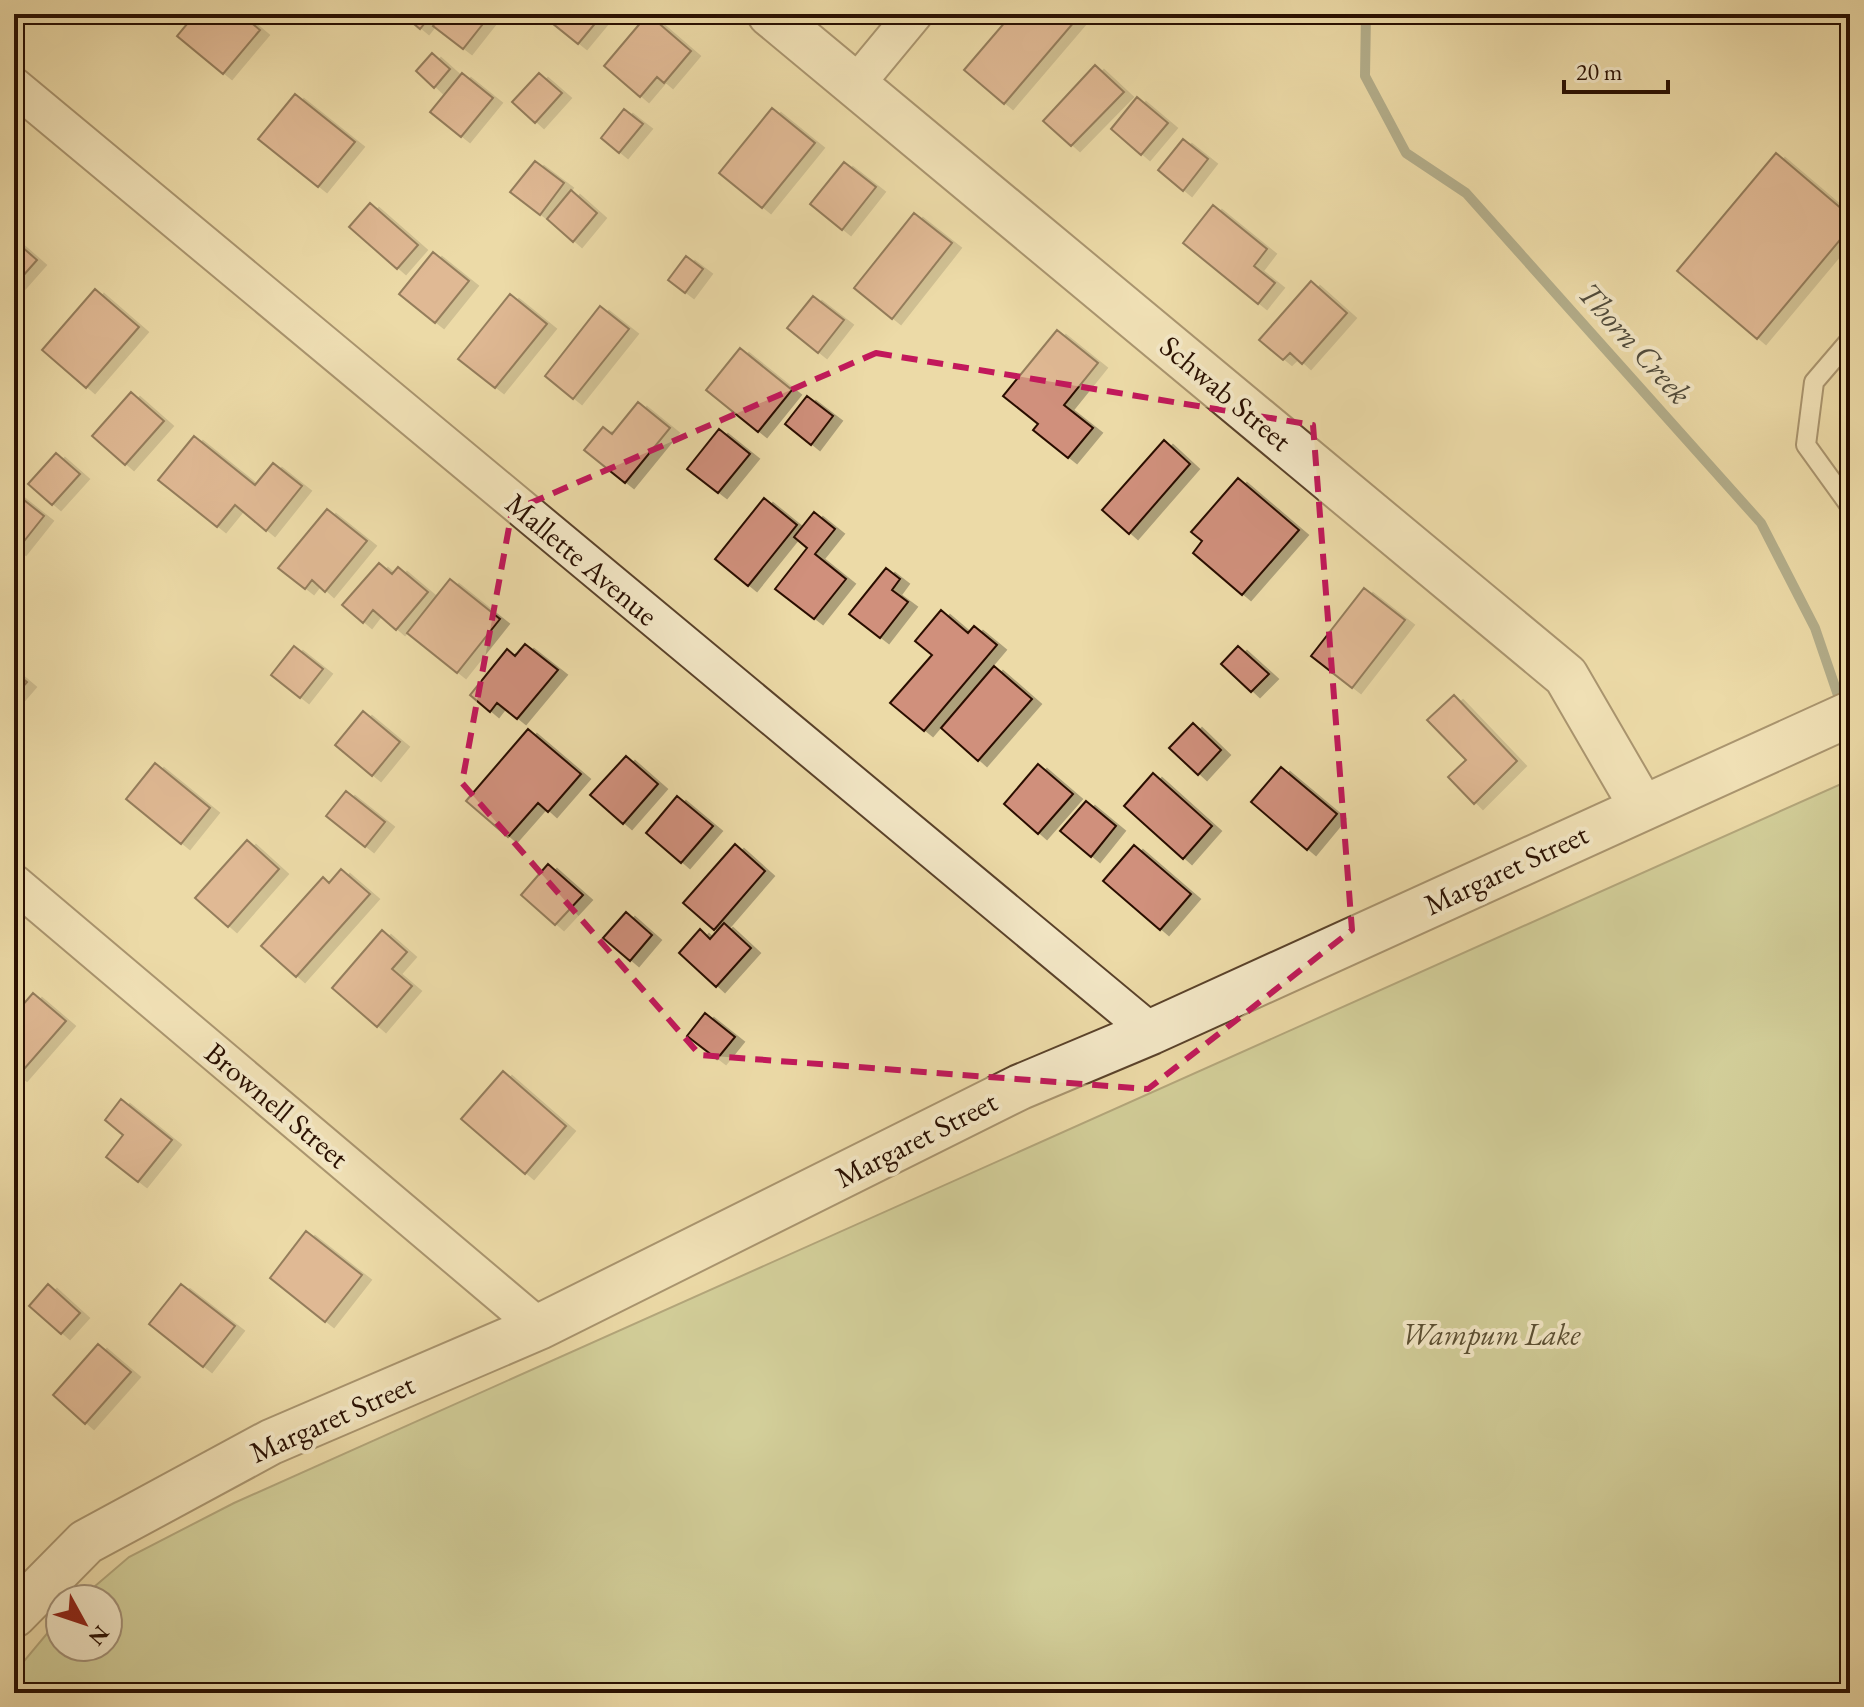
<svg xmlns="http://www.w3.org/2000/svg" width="1864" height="1707" font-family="'EB Garamond',serif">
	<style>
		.green { fill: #b4c08a; stroke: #6f6846; stroke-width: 2 }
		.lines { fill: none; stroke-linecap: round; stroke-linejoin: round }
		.stream { stroke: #6d7667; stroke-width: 10 }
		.building { fill: #d0907b; stroke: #2a1001; stroke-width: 2; filter: url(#shadow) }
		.service-casing { stroke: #5a422a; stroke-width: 22 }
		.minor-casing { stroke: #5a422a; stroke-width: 40 }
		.tertiary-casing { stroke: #5a422a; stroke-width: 48 }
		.service { stroke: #f3e7c6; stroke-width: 18 }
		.minor { stroke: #f3e7c6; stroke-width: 36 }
		.tertiary { stroke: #f3e7c6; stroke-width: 44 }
		.marked { fill: none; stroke: #c2185b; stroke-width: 6; stroke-dasharray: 16 10; stroke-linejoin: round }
		.labels { text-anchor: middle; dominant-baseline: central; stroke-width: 8; stroke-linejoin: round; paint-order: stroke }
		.street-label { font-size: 30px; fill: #2a1001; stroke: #f3e7c6 }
		.park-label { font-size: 30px; font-style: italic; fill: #5a4e31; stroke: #f3e7c6 }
		.water-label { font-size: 32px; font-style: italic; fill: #514c3c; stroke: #f3e7c6 }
	</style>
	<defs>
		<filter id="shadow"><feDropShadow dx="9" dy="5" stdDeviation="0" flood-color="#0004"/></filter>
	</defs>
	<rect width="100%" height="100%" fill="#ecdaa7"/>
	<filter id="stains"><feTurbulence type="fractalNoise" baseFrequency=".0025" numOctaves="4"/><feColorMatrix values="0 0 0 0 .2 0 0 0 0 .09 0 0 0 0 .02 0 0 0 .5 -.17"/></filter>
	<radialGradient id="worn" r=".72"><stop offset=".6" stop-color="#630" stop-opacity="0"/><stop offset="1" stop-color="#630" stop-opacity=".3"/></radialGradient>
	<path class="green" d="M1850 780V1693H14V1673L60 1618V1647H108V1599H80L129 1557 234 1503Z"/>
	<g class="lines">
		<path class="stream" d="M1366 14 1365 76 1406 153 1466 193 1761 523 1815 628 1842 707"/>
	</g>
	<path class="building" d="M188 14H241L260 30 223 74 177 36 192 18Z
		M402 14H432L420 29Z
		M442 14H478L486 20 463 49 433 26Z
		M551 14H603L578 44 547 19Z
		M648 14 691 51 664 83 657 77 640 97 604 66Z
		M1012 14H1081L1004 104 964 70Z
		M432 53 450 69 434 88 416 71Z
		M1095 65 1124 92 1071 146 1043 121Z
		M462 73 493 98 461 137 430 112Z
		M539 73 562 93 535 123 512 102Z
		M295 94 355 142 318 187 258 139Z
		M1137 97 1168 123 1141 155 1111 129Z
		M772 108 815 143 762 208 719 173Z
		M624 109 643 124 619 153 601 138Z
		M1183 139 1208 159 1183 191 1158 170Z
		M1776 153 1850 216V228L1757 339 1677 271Z
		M535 161 564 183 540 215 510 192Z
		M844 162 876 187 842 230 810 204Z
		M571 190 597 213 573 242 547 219Z
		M370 203 418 245 397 269 349 227Z
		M1213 205 1267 249 1254 266 1275 283 1258 304 1183 243Z
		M914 213 952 243 892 319 854 288Z
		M14 240 37 260 14 286Z
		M433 252 469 281 435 323 399 294Z
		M686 256 703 269 685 293 668 280Z
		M1311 281 1347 313 1302 364 1290 353 1283 360 1259 340Z
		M95 289 139 327 86 388 42 350Z
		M510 294 547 324 495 388 458 359Z
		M813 296 844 320 818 353 787 328Z
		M600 306 629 329 573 399 545 376Z
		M1057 330 1098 363 1064 405 1093 428 1068 458 1033 430 1038 424 1003 396Z
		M740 348 792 390 758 432 706 390Z
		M131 392 164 421 125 465 92 436Z
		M807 396 833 416 811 445 785 424Z
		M638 402 670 428 625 483 584 450 603 427 612 434Z
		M719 429 750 454 718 493 687 469Z
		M194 436 255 485 273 463 302 486 266 531 235 505 217 527 158 480Z
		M1164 440 1190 464 1129 534 1102 510Z
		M56 453 80 474 52 505 28 484Z
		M1238 478 1299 530 1242 595 1193 553 1202 541 1191 532Z
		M14 492 44 516 17 550 14 548Z
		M764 498 797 525 748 586 715 559Z
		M327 509 367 541 325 592 312 580 305 589 278 568Z
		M814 512 835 529 815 554 846 579 814 619 775 589 807 548 794 537Z
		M379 563 392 574 398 567 428 592 396 630 373 610 363 623 342 605Z
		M886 568 900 579 892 590 908 602 880 638 849 614Z
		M450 579 500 619 457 673 407 633Z
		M1364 588 1405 620 1352 688 1311 656Z
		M941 610 968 633 974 626 997 645 924 731 890 703 932 655 915 641Z
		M525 644 558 670 517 719 497 703 490 712 470 695 507 649 515 656Z
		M294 646 323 669 300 698 271 675Z
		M1238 646 1269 674 1251 692 1221 664Z
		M994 666 1032 699 978 761 941 728Z
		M14 671 27 682 14 697Z
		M1454 695 1517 761 1474 804 1448 777 1466 760 1427 720Z
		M363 711 400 742 372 776 335 745Z
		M1193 723 1221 750 1198 775 1169 748Z
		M528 729 581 774 548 812 538 803 508 837 466 801Z
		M626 756 658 784 623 824 590 795Z
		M155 763 210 808 181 844 126 799Z
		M1038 764 1073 794 1038 834 1004 804Z
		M1281 767 1337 814 1307 850 1251 802Z
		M1153 773 1212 826 1183 859 1124 806Z
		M346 791 385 822 365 847 326 816Z
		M677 796 713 826 681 863 646 833Z
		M1086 801 1116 826 1091 857 1060 831Z
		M247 840 279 869 228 927 195 898Z
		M735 844 765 871 714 930 683 903Z
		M1134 845 1191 894 1160 930 1103 881Z
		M548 864 583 895 555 925 521 895Z
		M341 869 370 894 296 977 261 946 323 877 329 883Z
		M626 912 652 935 630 961 603 938Z
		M724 923 751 948 716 987 679 953 700 929 710 939Z
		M382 930 407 952 392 969 412 986 377 1027 332 988Z
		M33 993 66 1021 18 1076 14 1073V1015Z
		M705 1013 735 1037 717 1059 687 1036Z
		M503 1071 566 1126 525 1174 461 1119Z
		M121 1099 172 1140 138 1182 106 1157 123 1135 105 1120Z
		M306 1231 362 1275 325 1322 270 1278Z
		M48 1284 80 1313 61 1334 29 1306Z
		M181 1284 235 1326 203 1367 149 1324Z
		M98 1344 131 1372 85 1424 53 1395Z"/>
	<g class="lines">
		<g class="service-casing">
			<path id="service" d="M1850 340 1814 382 1806 445 1850 506"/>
		</g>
		<g class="minor-casing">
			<path id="minor" d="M856 84 914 14
				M14 86 1151 1032
				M14 883 539 1327"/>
		</g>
		<g class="tertiary-casing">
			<path id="tertiary" d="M770 14 1566 676 1642 807
				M14 1615 86 1542 271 1442 539 1327 1020 1087 1151 1032 1850 714"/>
		</g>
		<use href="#service" class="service"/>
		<use href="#minor" class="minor"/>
		<use href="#tertiary" class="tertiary"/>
	</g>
	<path d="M0 0H1864V1707H0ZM876 353 1313 425 1352 930 1148 1089 700 1055 462 783 512 511Z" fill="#ecdaa7" fill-opacity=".55" fill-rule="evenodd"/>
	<path class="marked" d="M876 353 1313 425 1352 930 1148 1089 700 1055 462 783 512 511Z"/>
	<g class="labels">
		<g class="street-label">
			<text transform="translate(1226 393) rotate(40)">Schwab Street</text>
			<text transform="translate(582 559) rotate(40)">Mallette Avenue</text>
			<text transform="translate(1506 869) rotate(-25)">Margaret Street</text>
			<text transform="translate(277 1105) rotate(40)">Brownell Street</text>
			<text transform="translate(916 1139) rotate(-27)">Margaret Street</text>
			<text transform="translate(332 1418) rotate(-24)">Margaret Street</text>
		</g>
		<g class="park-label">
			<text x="1491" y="1334">Wampum Lake</text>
		</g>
		<g class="water-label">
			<text transform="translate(1635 343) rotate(48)">Thorn Creek</text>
		</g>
	</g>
	<rect width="1864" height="1707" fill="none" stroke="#ecdaa7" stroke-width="48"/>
	<rect x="16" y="16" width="1832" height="1675" fill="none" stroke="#2a1001" stroke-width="4"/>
	<rect x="24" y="24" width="1816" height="1659" fill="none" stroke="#2a1001" stroke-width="2"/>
	<g transform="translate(84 1623) rotate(130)"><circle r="38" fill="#f3e7c6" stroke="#a39177" stroke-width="2"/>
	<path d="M0-6L14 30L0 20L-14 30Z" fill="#8f2418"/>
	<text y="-12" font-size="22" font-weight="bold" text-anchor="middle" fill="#2a1001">N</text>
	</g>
	<path d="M1564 80v12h104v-12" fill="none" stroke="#2a1001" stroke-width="4"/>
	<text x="1576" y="80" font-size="24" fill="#2a1001" stroke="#f3e7c6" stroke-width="6" paint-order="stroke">20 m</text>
	<rect width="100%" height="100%" filter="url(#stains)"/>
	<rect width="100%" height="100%" fill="url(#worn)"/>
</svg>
